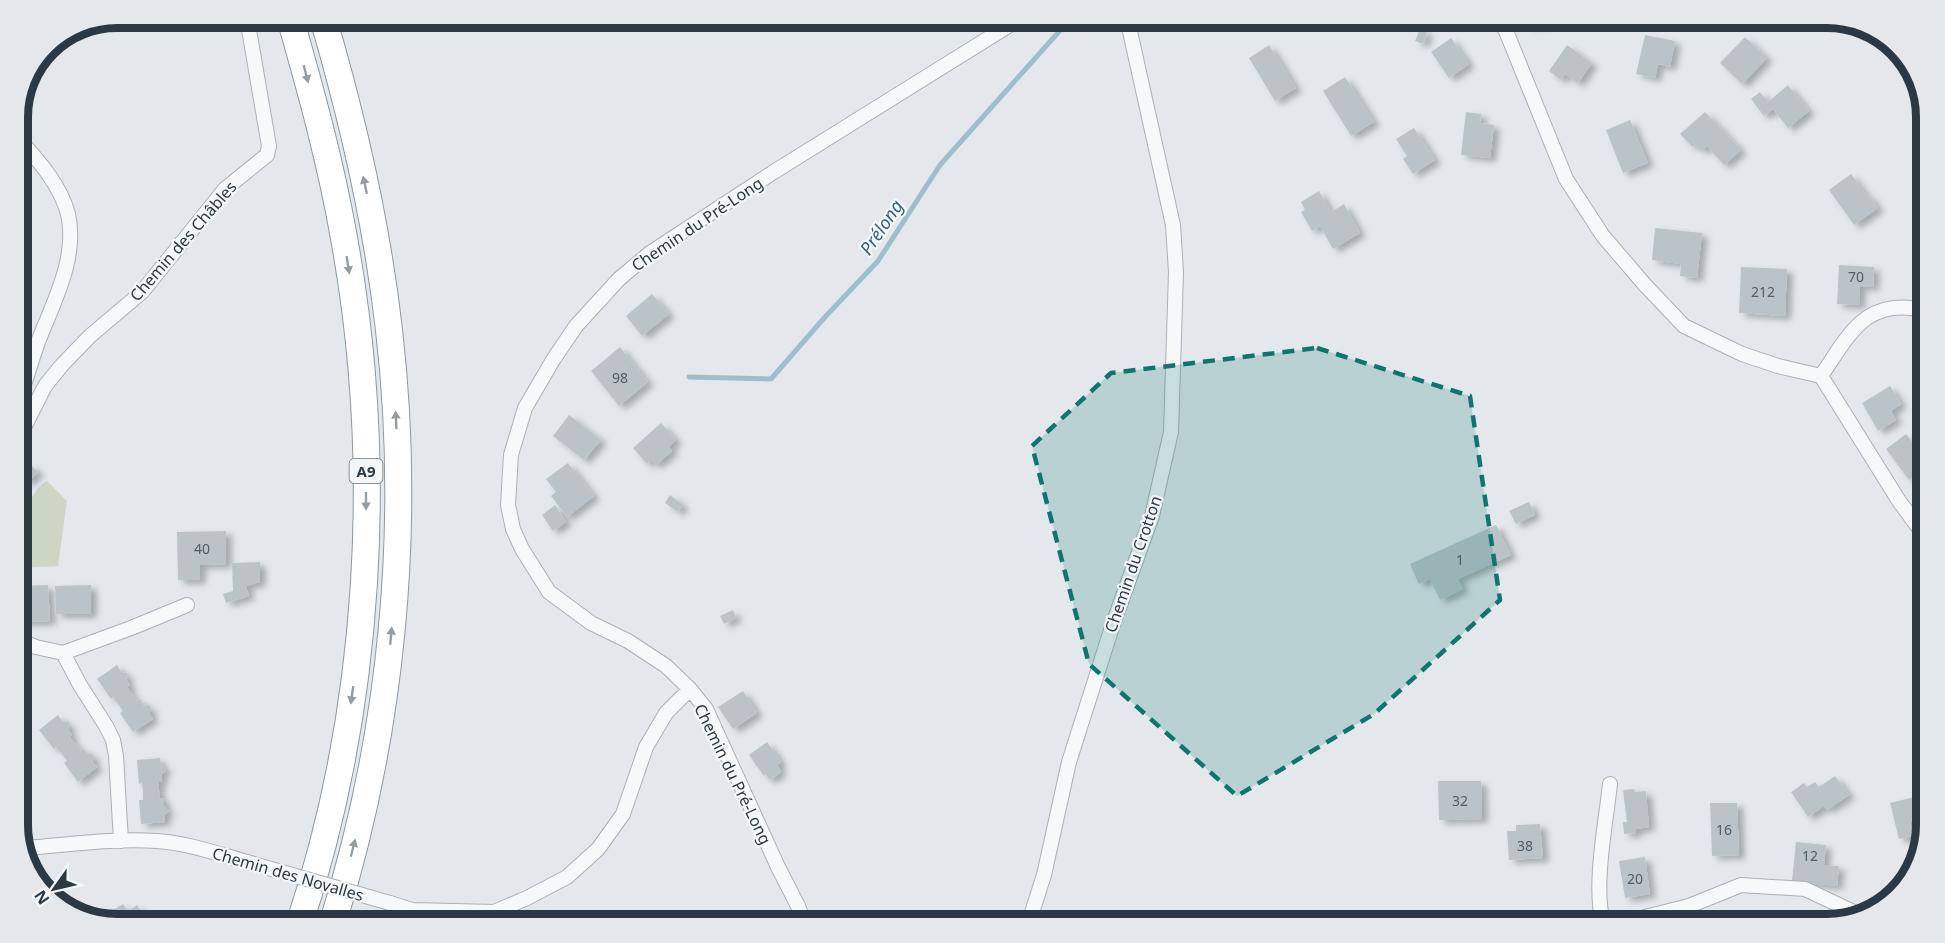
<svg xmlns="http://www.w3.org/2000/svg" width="1945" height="943" font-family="'Noto Sans',sans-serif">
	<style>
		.green { fill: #cdd5c5 }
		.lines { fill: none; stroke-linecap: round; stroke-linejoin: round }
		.stream { stroke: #9fbecb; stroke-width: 5 }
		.building { fill: #bbc3c9; filter: url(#shadow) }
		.street-casing { stroke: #a9b0b6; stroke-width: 16 }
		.highway-casing { stroke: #8b99a2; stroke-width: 28 }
		.street { stroke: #f7f8fa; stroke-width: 14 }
		.highway { stroke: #fff; stroke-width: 26 }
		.street-bridge-casing { stroke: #a9b0b6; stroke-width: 16; stroke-linecap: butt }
		.street-bridge { stroke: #f7f8fa; stroke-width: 14 }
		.oneway { fill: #959ca2 }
		.marked { fill: #0f766e; fill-opacity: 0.2; stroke: #0f766e; stroke-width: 4.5; stroke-dasharray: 12 8; stroke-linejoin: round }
		.labels { text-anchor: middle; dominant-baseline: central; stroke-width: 4.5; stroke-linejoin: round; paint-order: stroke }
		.number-label { font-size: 14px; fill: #4f5c65 }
		.shield { fill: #f4f7f9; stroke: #67727a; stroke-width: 1.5 }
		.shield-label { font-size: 15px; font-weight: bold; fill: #2b3944 }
		.street-label { font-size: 16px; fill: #2b3944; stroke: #f4f7f9 }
		.water-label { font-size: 18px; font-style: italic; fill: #356179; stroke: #f4f7f9 }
		.rim { fill: none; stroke: #2b3944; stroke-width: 8 }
	</style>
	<defs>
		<filter id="shadow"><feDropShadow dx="6" dy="4" stdDeviation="3" flood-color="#0004"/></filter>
	</defs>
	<rect width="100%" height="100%" fill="#e4e8ec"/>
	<path class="green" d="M47 481 67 501 58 566 18 568C18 556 16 541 19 530 22 516 34 487 47 481Z"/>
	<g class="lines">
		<path class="stream" d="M689 377 771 379 825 317 878 261 940 165 1064 26"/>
	</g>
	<path class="building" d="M1528 18H1561V19L1530 26Z
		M1420 29 1427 32 1423 44 1415 41Z
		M1645 35 1675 41 1670 67 1658 64 1655 78 1636 74Z
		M1745 37 1767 58 1742 84 1720 63Z
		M1451 38 1469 64 1449 78 1431 52Z
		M1269 45 1296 88 1275 101 1249 58Z
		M1567 45 1592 63 1578 83 1565 74 1561 80 1549 71Z
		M1345 77 1374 122 1351 136 1323 91Z
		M1788 85 1809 111 1788 128 1773 109 1764 116 1751 99 1760 92 1768 102Z
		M1466 112 1481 114 1480 123 1494 125 1490 158 1461 155Z
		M1705 112 1741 150 1724 165 1707 146 1702 151 1695 144 1693 147 1680 134Z
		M1630 120 1648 163 1623 173 1606 130Z
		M1414 128 1435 160 1413 174 1403 159 1407 156 1396 139Z
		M1851 174 1867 196 1869 195 1878 208 1854 225 1829 190Z
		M1319 191 1331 212 1344 204 1360 233 1333 249 1320 226 1312 231 1301 212 1305 210 1301 202Z
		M1655 228 1702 233 1697 278 1680 276 1681 264 1652 260Z
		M1839 265 1874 267 1873 287 1860 286 1859 305 1837 304Z
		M1741 267 1787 269 1785 316 1739 313Z
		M652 294 669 314 642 336 626 316Z
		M620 347 648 382 619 406 591 371Z
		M1890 386 1901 404 1891 411 1896 420 1878 431 1862 403Z
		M569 415 601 440 584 460 553 436Z
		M661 423 676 440 669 447 672 451 656 465 651 460 647 464 633 448Z
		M1906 434 1927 461V467L1909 480 1886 449Z
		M568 463 594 496 567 517 551 496 556 492 546 479Z
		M31 465 38 472 27 483 20 475Z
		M670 495 683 505 678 512 665 503Z
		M1529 502 1535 515 1516 524 1509 511Z
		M555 505 566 522 553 531 542 515Z
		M1496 525 1511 555 1458 579 1463 589 1440 600 1430 579 1419 584 1410 564Z
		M226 531V564L200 565V580H178L177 532Z
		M260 562V582L246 586 249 596 226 603 223 594 233 591 232 563Z
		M48 585 50 621 22 622 20 586Z
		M91 585V614H56L55 586Z
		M733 610 736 618 724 624 720 616Z
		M117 665 121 672 127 673 126 679 130 685 127 687 137 701 140 699 144 706 149 705 151 709 149 713 153 719 133 732 120 713 123 711 113 697 111 699 97 679Z
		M743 691 757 713 733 729 718 707Z
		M58 715 63 722H69L68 729 72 735 70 737 80 750 83 748 88 754H92L94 758 92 761 97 767 78 782 64 763 67 761 62 754 56 747 54 749 39 730Z
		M767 742 781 762 777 765 781 772 770 780 765 774 764 776 749 755Z
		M160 758 161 765 166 769 165 772 161 774 162 782H158L160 799 164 798V806L169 811 164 815 165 822 141 824 139 800H143V792L142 783 139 784 137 760Z
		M1835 776 1849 795 1827 810 1824 806 1808 817 1791 792 1804 783 1807 787 1815 782 1819 787Z
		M1438 781H1481L1482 819 1439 820Z
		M1634 789 1635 792 1646 791 1649 827 1636 829V833L1624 834 1623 822H1627L1623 790Z
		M1927 794V806L1922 808 1924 818 1910 822 1913 836 1899 839 1890 803Z
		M1710 803H1737L1739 855 1712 856Z
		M1540 824 1543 858 1509 860 1507 831H1516V825Z
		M1796 842 1826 845 1824 865 1839 866 1837 886 1792 881Z
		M1645 857 1650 894 1625 898 1619 861Z
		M123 904 128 911 137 905 150 925H117L102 922 110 917 108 913Z"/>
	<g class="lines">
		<g class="street-casing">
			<path id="street" d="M1497 18 1506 31 1566 179 1603 236 1645 285 1684 326 1742 354 1778 366 1821 376 1899 501 1927 539
				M18 138C38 160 60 184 68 214 78 258 53 303 38 342 31 362 25 383 18 403
				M1821 376C1850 333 1867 295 1927 311
				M18 439 45 386 62 365 90 336 142 292 225 189 267 155 269 146 247 18
				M18 640 36 647 63 653 131 628 187 605
				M63 653 80 685 106 726 113 740 116 756 121 841
				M1610 784C1606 822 1593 886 1603 922L1621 923 1689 906 1741 885 1805 889 1860 915
				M24 848C67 845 113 838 157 841 188 843 218 854 247 862
				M390 903 412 910 494 912 527 898 567 877 598 849 623 814 646 747 666 713 690 689
				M398 925 412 910
				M805 925 798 906 778 867 706 709 690 689 666 666 628 641 591 623 549 592 522 549 513 529 508 505 511 455 525 408 553 360 576 326 619 279 650 253 772 173 1021 18
				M1028 925 1044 875 1069 762 1113 624 1152 516 1171 432 1176 272 1173 225 1127 18"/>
		</g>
		<g class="highway-casing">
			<path id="highway" d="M290 18C311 91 331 164 344 238 385 463 371 708 299 925
				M323 18C353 120 377 224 389 330 412 528 392 735 332 925"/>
		</g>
		<use href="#street" class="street"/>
		<use href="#highway" class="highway"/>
		<g class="street-bridge-casing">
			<path id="street-bridge" d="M247 862 390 903"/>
		</g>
		<use href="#street-bridge" class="street-bridge"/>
	</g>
	<defs><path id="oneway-solid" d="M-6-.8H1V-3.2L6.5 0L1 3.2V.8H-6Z" transform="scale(1.5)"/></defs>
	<g class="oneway">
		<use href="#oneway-solid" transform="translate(306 74) rotate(75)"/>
		<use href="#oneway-solid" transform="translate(365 185) rotate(-102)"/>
		<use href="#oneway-solid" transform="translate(348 265) rotate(81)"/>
		<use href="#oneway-solid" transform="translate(396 420) rotate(-93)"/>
		<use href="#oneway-solid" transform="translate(366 501) rotate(90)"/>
		<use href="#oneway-solid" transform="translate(391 636) rotate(-85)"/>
		<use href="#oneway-solid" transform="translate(352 695) rotate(98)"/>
		<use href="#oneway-solid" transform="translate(353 848) rotate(-76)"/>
	</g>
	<path class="marked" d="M1317 348 1470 396 1500 600 1374 714 1237 796 1089 664 1032 446 1111 373Z"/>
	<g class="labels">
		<g class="number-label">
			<text x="1856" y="276">70</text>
			<text x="1763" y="291">212</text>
			<text x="620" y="377">98</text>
			<text x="202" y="548">40</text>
			<text x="1460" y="559">1</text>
			<text x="1460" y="800">32</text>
			<text x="1724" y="829">16</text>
			<text x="1525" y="845">38</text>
			<text x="1810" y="855">12</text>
			<text x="1635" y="878">20</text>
		</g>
		<rect class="shield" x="349.5" y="459" width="33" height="24" rx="4.5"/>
		<g class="shield-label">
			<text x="366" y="471">A9</text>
		</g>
		<g class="street-label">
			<text transform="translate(697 224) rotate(-34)">Chemin du Pré-Long</text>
			<text transform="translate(183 241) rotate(-49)">Chemin des Châbles</text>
			<text transform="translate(1133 564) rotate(-71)">Chemin du Crotton</text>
			<text transform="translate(733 774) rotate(64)">Chemin du Pré-Long</text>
			<text transform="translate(288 874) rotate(16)">Chemin des Novalles</text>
		</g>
		<g class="water-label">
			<text transform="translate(881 227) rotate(-56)">Prélong</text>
		</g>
	</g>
	<path d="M0 0H1945V943H0ZM117 28H1827A89 89 0 0 1 1916 117V825A89 89 0 0 1 1827 914H117A89 89 0 0 1 28 825V117A89 89 0 0 1 117 28Z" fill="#e4e8eb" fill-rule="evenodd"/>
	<path class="rim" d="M117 28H1827A89 89 0 0 1 1916 117V825A89 89 0 0 1 1827 914H117A89 89 0 0 1 28 825V117A89 89 0 0 1 117 28Z"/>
	<g transform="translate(54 889) rotate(236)" stroke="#f4f7f9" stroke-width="4.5" paint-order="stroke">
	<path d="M0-4.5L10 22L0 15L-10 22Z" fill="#2b3944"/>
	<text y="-9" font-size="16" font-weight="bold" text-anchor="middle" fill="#2b3944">N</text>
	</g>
</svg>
